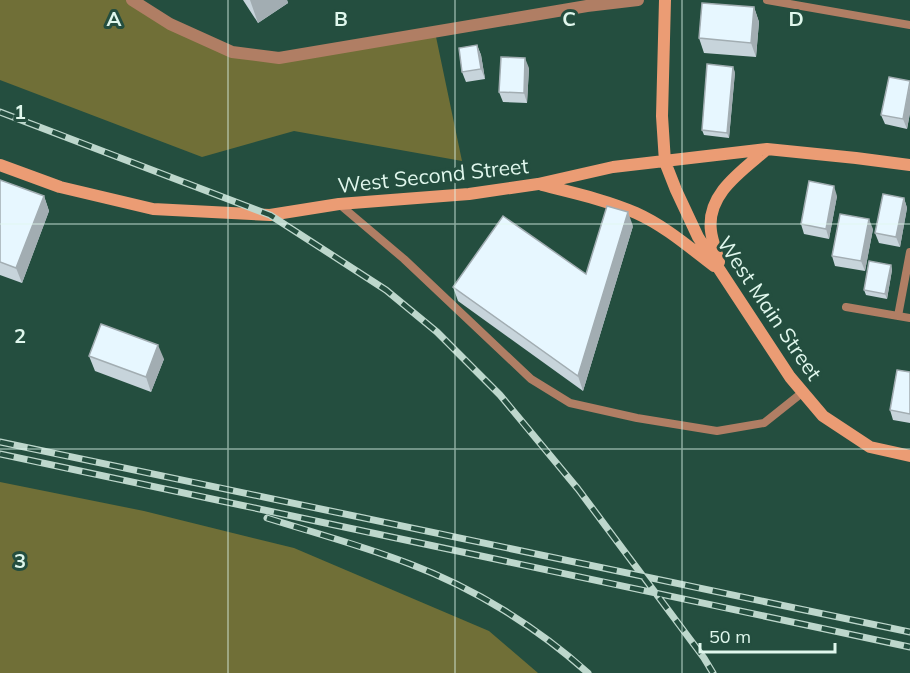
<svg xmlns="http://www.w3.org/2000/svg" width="910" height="673" font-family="Mulish,sans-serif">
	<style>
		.green { fill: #706f37 }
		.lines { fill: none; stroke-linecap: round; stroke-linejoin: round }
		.service { stroke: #b07e64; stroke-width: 8 }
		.minor { stroke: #b07e64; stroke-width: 12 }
		.secondary { stroke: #eb9c74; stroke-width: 12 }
		.rail-casing { stroke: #bdd7cc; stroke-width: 7 }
		.rail { stroke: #244e3f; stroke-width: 4.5; stroke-dasharray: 14; stroke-linecap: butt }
		.wall { fill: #c7d4db }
		.shaded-wall { fill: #a2adb2 }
		.building { fill: #e7f7ff; stroke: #a2adb2; stroke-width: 1.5 }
		.grid { fill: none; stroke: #e0f7ed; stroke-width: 1.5; stroke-opacity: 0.55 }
		.labels { text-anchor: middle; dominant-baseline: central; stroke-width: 6; stroke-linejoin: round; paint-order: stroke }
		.street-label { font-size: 21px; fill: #e0f7ed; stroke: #244e3f }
		.grid-label { font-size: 20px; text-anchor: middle; font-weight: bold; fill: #e0f7ed; stroke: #244e3f; stroke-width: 6; stroke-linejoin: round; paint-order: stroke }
	</style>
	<rect width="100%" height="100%" fill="#244e3f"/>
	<path class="green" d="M0 0H132L232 52 279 58 435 32 462 161 294 131 202 157 0 80Z
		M0 482 144 511 294 548 489 631 538 673H0Z"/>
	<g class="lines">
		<path class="service" d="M767 0 910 25
			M339 204 404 259 531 379 570 403 637 418 717 431 764 423 803 392
			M846 307 910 318
			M898 316 910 252"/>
		<path class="minor" d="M132 0 170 24 232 52 279 58 587 6 638 0"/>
		<path class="secondary" d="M665 0 662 116 665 162 676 190 698 237 790 377 823 416 870 447 910 456
			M0 165 60 187 153 209 270 215 339 204 469 194 538 184 613 167 767 149 856 158 910 165
			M542 185C574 193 606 200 636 213 665 226 689 247 714 266
			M719 262C717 252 712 241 711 231 706 194 742 171 766 150"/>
		<g class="rail-casing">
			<path id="rail" d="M0 112 270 215 386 290 437 332 500 395 578 489 704 658 713 673
				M0 442 910 632
				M0 454 910 647
				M267 518C315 533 363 546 410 564 474 588 537 627 588 673"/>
		</g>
		<use href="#rail" class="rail"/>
	</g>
	<path class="wall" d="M243 0H287L288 3 258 23Z
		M754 7 759 22 756 57 704 53 699 38Z
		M477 45 481 55 485 79 466 82 462 72Z
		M529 68 527 103 503 102 499 92Z
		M735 72 729 138 704 135 702 130Z
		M910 81V113L907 129 885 124 881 115Z
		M0 180 44 196 49 211 22 283 0 275Z
		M837 196 829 239 804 234 801 224Z
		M904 198 907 208 900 247 879 243 875 233Z
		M633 226 583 391 458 301 453 287 586 274Z
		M873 229 865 271 835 266 832 256Z
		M891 265 892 270 887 299 866 295 864 290Z
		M89 356 164 359 151 392 95 371Z
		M910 372V423L893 420 890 410Z"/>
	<path class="shaded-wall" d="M250 0H287L288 3 258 23Z
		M754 7 759 22 756 57 751 43Z
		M477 45 481 55 485 79 481 69Z
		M525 58 529 68 527 103 524 93Z
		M733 67 735 72 729 138 727 133Z
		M910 85V113L907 129 903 119Z
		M834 186 837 196 829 239 826 229Z
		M44 196 49 211 22 283 16 268Z
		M904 198 907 208 900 247 896 237Z
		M628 212 633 226 583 391 578 376Z
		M869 219 873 229 865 271 861 261Z
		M891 265 892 270 887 299 885 294Z
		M158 345 164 359 151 392 146 377Z"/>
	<path class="building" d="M702 3 754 7 751 43 699 38Z
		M477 45 481 69 462 72 459 48Z
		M501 57 525 58 524 93 499 92Z
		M707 64 733 67 727 133 702 130Z
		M889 77 910 81 903 119 881 115Z
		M0 180 44 196 16 268 0 262Z
		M809 181 834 186 826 229 801 224Z
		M883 194 904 198 896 237 875 233Z
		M607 206 628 212 578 376 453 287 503 216 586 274Z
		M840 214 869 219 861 261 832 256Z
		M869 261 891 265 885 294 864 290Z
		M101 324 158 345 146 377 89 356Z
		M897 370 910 372V414L890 410Z"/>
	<path class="grid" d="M228 0V673M455 0V673M682 0V673M0 224H910M0 449H910"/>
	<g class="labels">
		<g class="street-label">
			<text transform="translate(433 175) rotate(-6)">West Second Street</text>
			<text transform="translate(770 308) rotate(56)">West Main Street</text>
		</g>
	</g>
	<g class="grid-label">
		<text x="114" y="26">A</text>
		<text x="341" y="26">B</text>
		<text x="569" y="26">C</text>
		<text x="796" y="26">D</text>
		<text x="20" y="119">1</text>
		<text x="20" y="343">2</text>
		<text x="20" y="568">3</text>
	</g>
	<path d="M700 643v9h135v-9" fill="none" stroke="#e0f7ed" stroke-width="3"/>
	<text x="709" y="643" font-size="18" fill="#e0f7ed" stroke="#244e3f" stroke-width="4.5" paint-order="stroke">50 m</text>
</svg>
